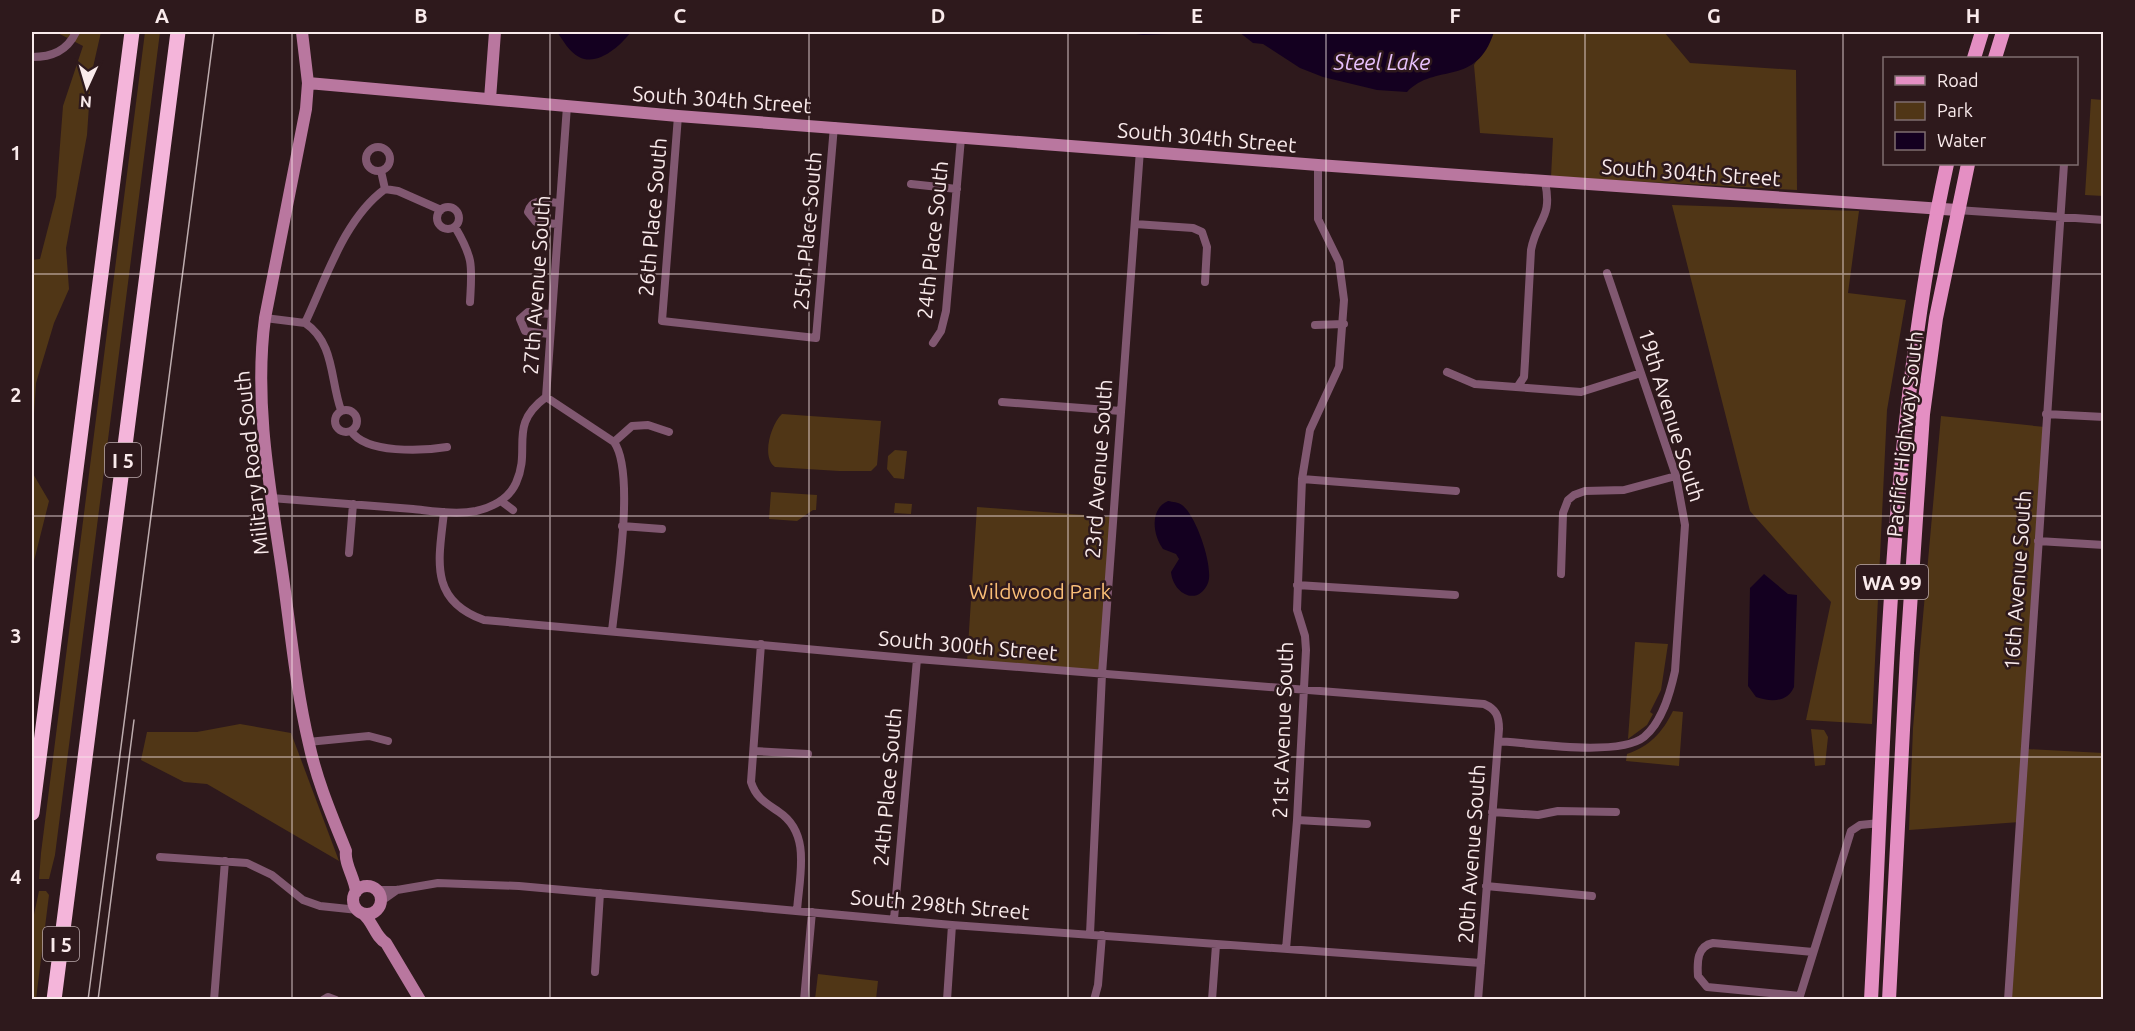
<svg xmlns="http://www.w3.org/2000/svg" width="2135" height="1031" font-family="Ubuntu,sans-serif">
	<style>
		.green { fill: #503616 }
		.water { fill: #140020 }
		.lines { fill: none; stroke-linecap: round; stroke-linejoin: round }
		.street { stroke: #815871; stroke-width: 8 }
		.secondary { stroke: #b9779f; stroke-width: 12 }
		.primary { stroke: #e48fc3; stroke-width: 14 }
		.highway { stroke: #f4b5da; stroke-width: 15 }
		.tram { stroke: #bdacae; stroke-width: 1.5 }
		.grid { fill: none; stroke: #f9eaeb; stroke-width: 1.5; stroke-opacity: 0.55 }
		.labels { text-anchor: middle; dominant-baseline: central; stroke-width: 5; stroke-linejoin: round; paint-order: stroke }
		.shield { fill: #2e191c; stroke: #bcabad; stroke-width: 1.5 }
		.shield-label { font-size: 20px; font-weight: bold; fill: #f9eaeb }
		.street-label { font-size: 21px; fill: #f9eaeb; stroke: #2e191c }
		.park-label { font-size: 21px; fill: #fabe77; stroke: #2e191c }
		.water-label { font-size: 22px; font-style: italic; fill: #e8c2fd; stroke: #2e191c }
		.neatline { fill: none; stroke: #f9eaeb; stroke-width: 2 }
		.grid-label { font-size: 20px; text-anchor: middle; font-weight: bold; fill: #f9eaeb }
	</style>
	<rect width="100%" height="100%" fill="#2e191c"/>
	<path class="green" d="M56 32H101L91 76 87 135 66 248 69 289 54 323 36 383 32 445V260L40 259 56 197 63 106 83 46Z
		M145 32H160L55 855 49 879H39L41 853Z
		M1494 32H1664L1690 63 1796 70 1797 190 1551 177 1553 138 1480 133 1474 65Z
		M2091 99 2103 100V196L2085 195Z
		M1672 205 1859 211 1848 293 1906 300 1887 410 1872 724 1806 720 1831 602 1750 511Z
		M782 414 881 421 877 465 871 471H839L775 467C761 457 771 424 782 414Z
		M1941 416 2045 427 2025 749 2103 753V999H2008L2020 822 1909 830 1913 728Z
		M895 450 907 451 904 479 894 478 887 469 888 456Z
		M32 472 49 501 32 569Z
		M771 492 817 495 816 510H813L797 521 769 519Z
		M895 503 912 504 911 514 894 513Z
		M977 507 1112 517 1102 674 967 662Z
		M1635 642 1668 644 1661 690 1650 712 1653 714 1647 725 1628 739Z
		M1673 711 1683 712 1679 766 1626 761 1627 754C1650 746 1662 733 1673 711Z
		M240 724 291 733 339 861 207 784 184 782 141 760 147 732H197Z
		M1811 729 1824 730 1828 737 1825 765 1815 766Z
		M39 891H46L49 895 36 999H32V924Z
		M818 974 878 981 876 999H815Z"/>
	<path class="water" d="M557 32H631C621 45 598 67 579 57 569 52 563 40 557 32Z
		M1122 32H1219L1143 35Z
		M1239 32H1494C1476 88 1436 62 1407 92L1377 90 1323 77 1300 68 1263 44 1253 43Z
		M1168 501C1173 502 1178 502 1182 505 1196 515 1214 567 1208 583 1198 607 1173 594 1171 572L1179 559 1176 554 1163 549C1153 536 1149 509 1168 501Z
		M1764 574 1788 594 1797 595 1794 687C1787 703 1770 702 1756 697L1748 686 1750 588Z"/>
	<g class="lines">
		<path class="street" d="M32 57C52 57 67 51 76 32
			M678 116 662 321 816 338 834 126
			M366 159a12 12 0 1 1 24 0a12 12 0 1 1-24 0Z
			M381 171 385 189
			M911 184 957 189
			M385 189 398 191 441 210
			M437 218a11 11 0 1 1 22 0a11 11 0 1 1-22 0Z
			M1957 210 2104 220
			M557 224 536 222 528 212C532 197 546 202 559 203
			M1135 224 1193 228 1202 232 1207 247 1205 282
			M455 227C474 259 472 266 470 302
			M265 318 305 323
			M1315 325 1344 324
			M549 334 525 331 520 319 528 312 550 314
			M933 343 941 331 946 311 961 138
			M1447 372 1475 384 1581 392 1641 373
			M1518 386 1524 377 1525 361 1531 250C1537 218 1553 219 1545 182
			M546 397 614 442 632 426 648 425 669 432
			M1002 402 1121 411
			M335 421a11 11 0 1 1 22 0a11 11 0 1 1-22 0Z
			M341 410C330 380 335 343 305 323 326 279 344 219 385 189
			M2046 414 2104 417
			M351 431C366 454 423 451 447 447
			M1302 479 1456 491
			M271 498C318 502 366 505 413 509 433 511 456 515 476 511 493 507 509 498 516 483 532 448 507 426 546 397L567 106
			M501 501 513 510
			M444 512C439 559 428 600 484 620L917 659 1484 704C1496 709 1499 716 1499 729L1478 1000
			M622 526 662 529
			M2038 541 2104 545
			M349 553 353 504
			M1561 574 1563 513 1568 500 1574 495 1585 491 1624 490 1676 476
			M1297 585 1455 595
			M612 631C616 591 636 473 614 442
			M761 644 751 782C756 798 766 803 779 812 812 834 799 877 797 911
			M1498 741C1530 743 1619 757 1644 737 1662 722 1670 694 1675 671L1685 525 1676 476 1607 273
			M308 742 369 736 388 741
			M754 751 808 754
			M1492 812 1538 815 1558 811 1616 812
			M1297 820 1367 824
			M160 857 247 863 272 875 303 900 320 906 358 910
			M1486 886 1592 896
			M376 890H397L438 883 519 886 952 925 1481 963
			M380 902 397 890
			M894 919 917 659
			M1090 934 1102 674 1140 150
			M1286 949 1297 820 1306 650 1305 636 1297 610 1302 479 1310 430 1339 367 1344 300 1339 262 1318 219V165
			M595 972 600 893
			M1800 996 1707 987 1698 976C1697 962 1697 946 1713 943L1813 952
			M1799 999 1851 831 1860 825 1880 823
			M214 1000 225 861
			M323 1000 328 997 336 1000
			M804 1000 812 912
			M947 1000 952 925
			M1094 1000 1098 985 1102 935
			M1212 1000 1216 945
			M2008 1000 2064 164"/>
		<path class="secondary" d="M302 32 308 83 306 109 265 318C254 399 269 483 281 563 290 623 295 685 309 744 317 781 332 816 346 851 344 864 355 878 356 892
			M308 83 678 116 1318 165 1957 210
			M490 99 495 32
			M353 900a14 14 0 1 1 28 0a14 14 0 1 1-28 0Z
			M362 913C373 921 375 937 386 943L420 1000"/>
		<path class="primary" d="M1974 58 1982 32
			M1995 58 2003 32
			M1871 1000C1886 720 1887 438 1947 164
			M1889 1000 1907 653 1923 414 1936 318 1968 164"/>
		<path class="highway" d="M32 813 132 32
			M54 1000 178 32"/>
		<path class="tram" d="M88 1000 214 32
			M98 1000 134 720"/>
	</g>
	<path class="grid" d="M292 32V1000M550 32V1000M809 32V1000M1068 32V1000M1326 32V1000M1585 32V1000M1843 32V1000M32 274H2104M32 516H2104M32 757H2104"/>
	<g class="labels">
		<g class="shield">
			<rect x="105" y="443" width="36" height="34" rx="4.5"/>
			<rect x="1856" y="565" width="72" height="34" rx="4.5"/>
			<rect x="43" y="927" width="36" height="34" rx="4.5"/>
		</g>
		<g class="shield-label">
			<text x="123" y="460">I 5</text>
			<text x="1892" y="582">WA 99</text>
			<text x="61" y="944">I 5</text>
		</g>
		<g class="street-label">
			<text transform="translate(722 99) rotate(4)">South 304th Street</text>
			<text transform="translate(1207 137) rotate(5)">South 304th Street</text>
			<text transform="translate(1691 172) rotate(4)">South 304th Street</text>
			<text transform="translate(652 217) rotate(-85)">26th Place South</text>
			<text transform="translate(807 231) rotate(-85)">25th Place South</text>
			<text transform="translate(932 240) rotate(-84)">24th Place South</text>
			<text transform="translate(536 285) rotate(-86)">27th Avenue South</text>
			<text transform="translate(1672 415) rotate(73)">19th Avenue South</text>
			<text transform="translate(1904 434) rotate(-84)">Pacific Highway South</text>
			<text transform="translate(251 463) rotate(-96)">Military Road South</text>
			<text transform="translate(1098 469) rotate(-86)">23rd Avenue South</text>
			<text transform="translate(2017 580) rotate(-86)">16th Avenue South</text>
			<text transform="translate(968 645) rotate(5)">South 300th Street</text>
			<text transform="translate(1282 730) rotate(-88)">21st Avenue South</text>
			<text transform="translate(887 787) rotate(-85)">24th Place South</text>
			<text transform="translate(1471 854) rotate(-86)">20th Avenue South</text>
			<text transform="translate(940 904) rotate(5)">South 298th Street</text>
		</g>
		<g class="park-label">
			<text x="1040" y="591">Wildwood Park</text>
		</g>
		<g class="water-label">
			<text x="1382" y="61">Steel Lake</text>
		</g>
	</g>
	<rect width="2135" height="1031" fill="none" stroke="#2e191c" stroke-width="66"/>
	<rect x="1883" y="57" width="195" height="108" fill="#2e191c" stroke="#7f6d6f" stroke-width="1.5"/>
	<rect x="1895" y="76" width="30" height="9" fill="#e48fc3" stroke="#7f6d6f" stroke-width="1.5"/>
	<text x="1937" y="87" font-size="18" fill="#f9eaeb">Road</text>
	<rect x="1895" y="102" width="30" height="18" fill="#503616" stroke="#7f6d6f" stroke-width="1.5"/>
	<text x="1937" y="117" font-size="18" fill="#f9eaeb">Park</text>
	<rect x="1895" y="132" width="30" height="18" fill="#140020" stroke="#7f6d6f" stroke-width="1.5"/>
	<text x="1937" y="147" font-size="18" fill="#f9eaeb">Water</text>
	<g transform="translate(87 87) rotate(184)" stroke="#2e191c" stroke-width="4.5" paint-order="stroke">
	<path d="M0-4.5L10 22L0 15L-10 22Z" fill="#f9eaeb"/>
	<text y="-9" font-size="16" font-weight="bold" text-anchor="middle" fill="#f9eaeb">N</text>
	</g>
	<rect x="33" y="33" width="2069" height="965" class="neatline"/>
	<g class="grid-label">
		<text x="162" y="23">A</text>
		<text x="421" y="23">B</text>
		<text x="680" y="23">C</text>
		<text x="938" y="23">D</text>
		<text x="1197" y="23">E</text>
		<text x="1455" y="23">F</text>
		<text x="1714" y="23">G</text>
		<text x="1973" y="23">H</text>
		<text x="16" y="160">1</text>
		<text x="16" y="402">2</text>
		<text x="16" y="643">3</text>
		<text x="16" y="884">4</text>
	</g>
</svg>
